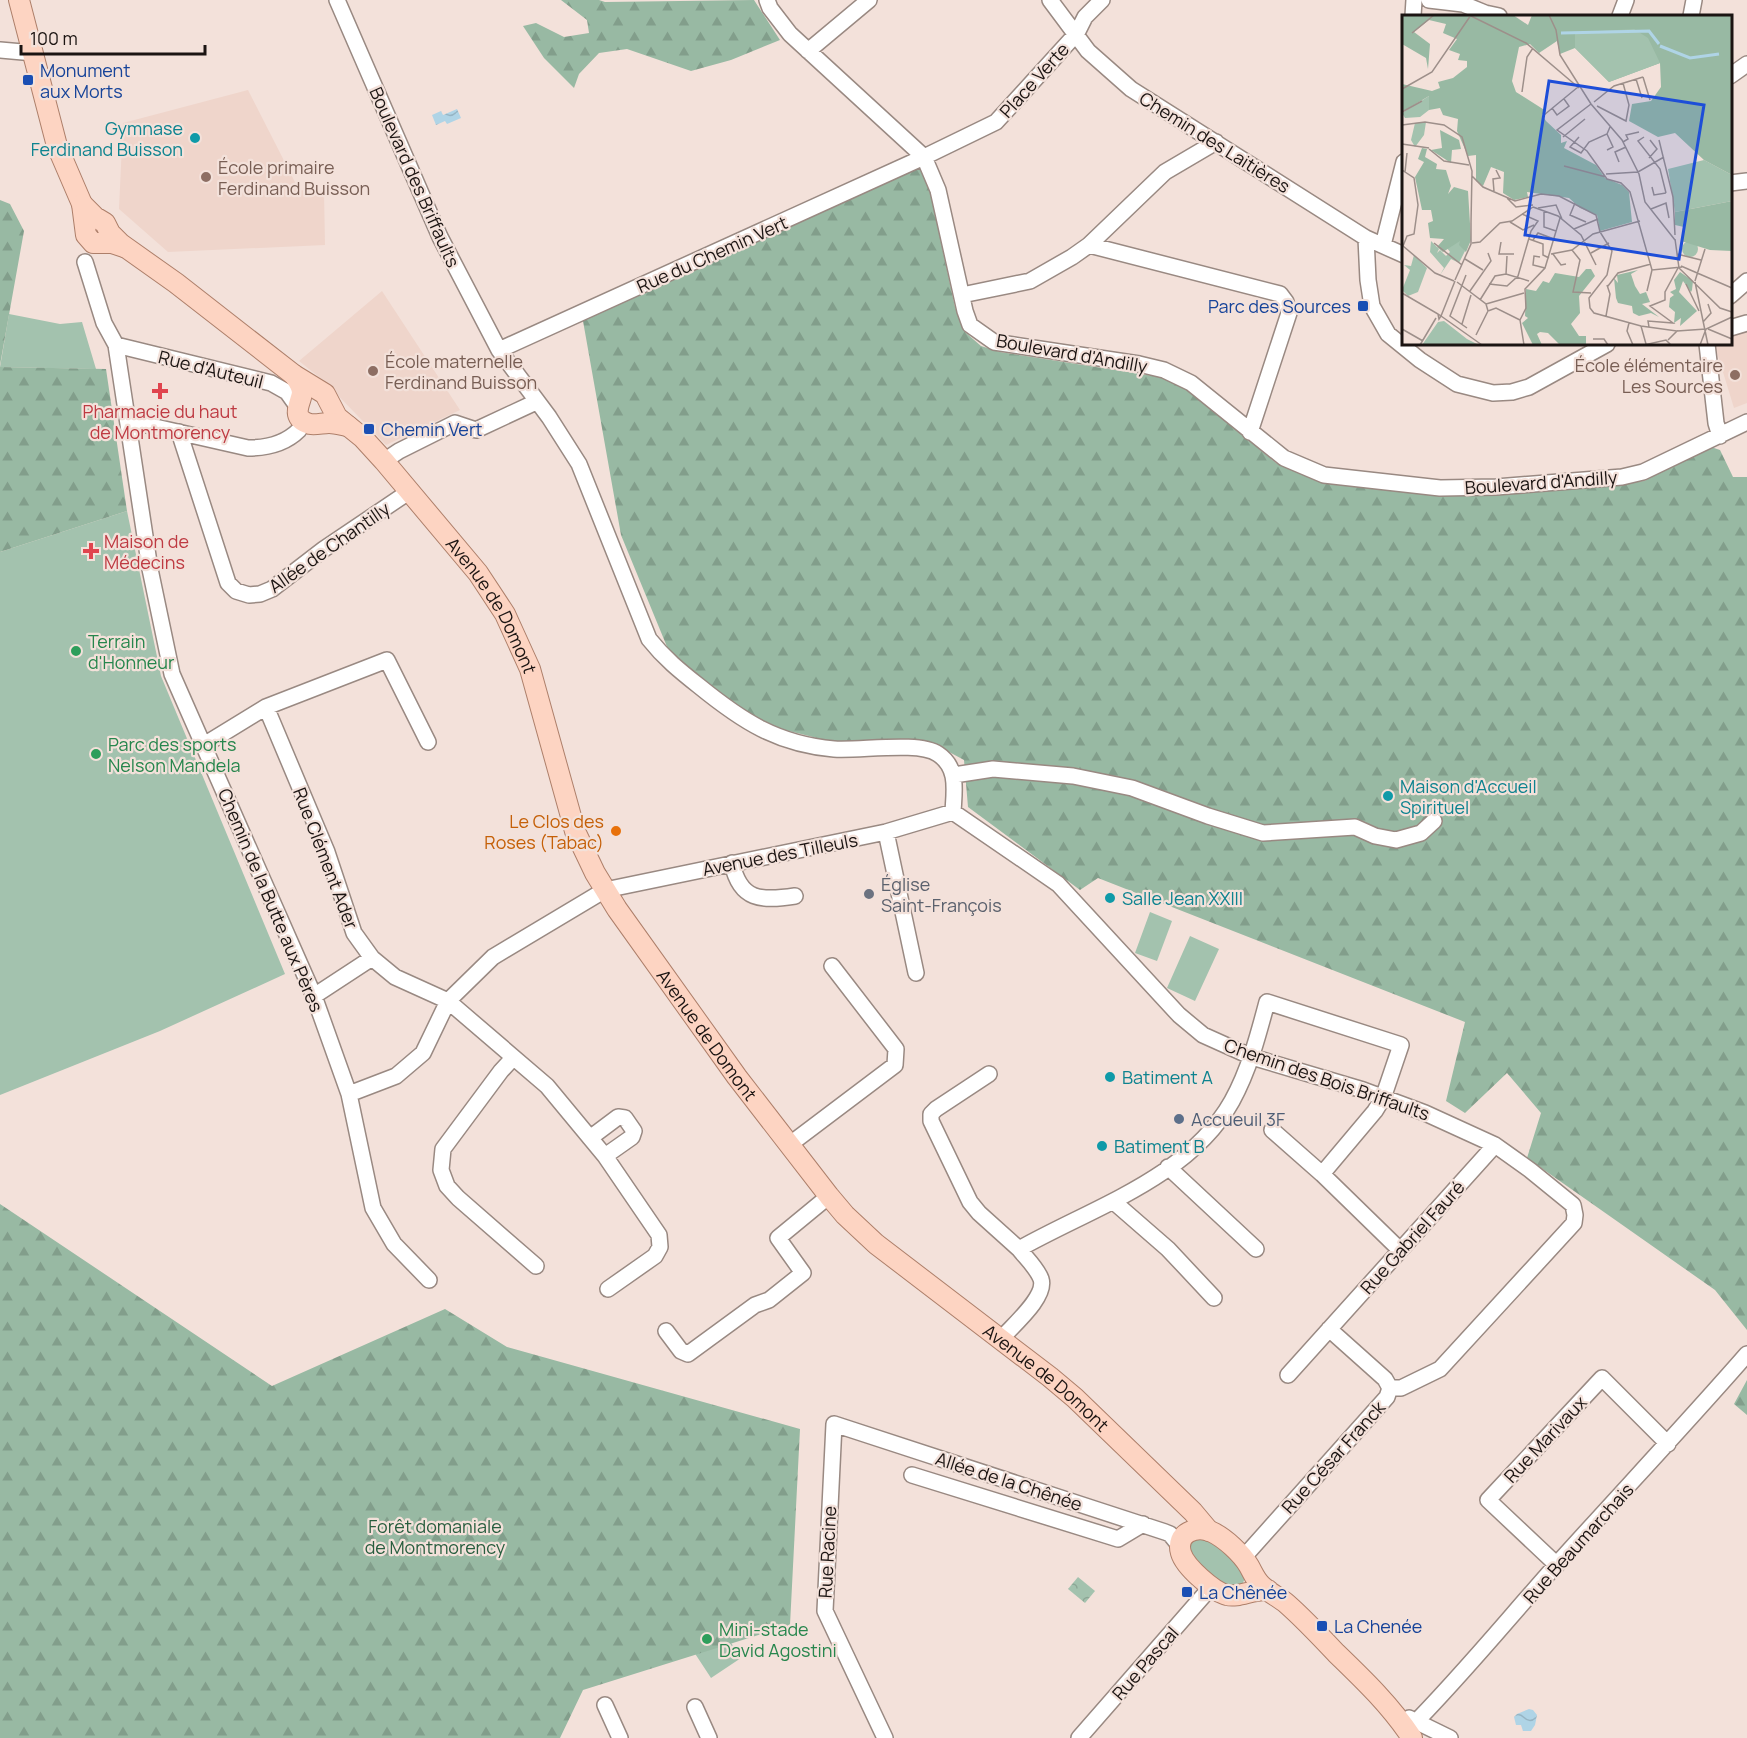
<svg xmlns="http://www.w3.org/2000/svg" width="1747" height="1738" font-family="Manrope,sans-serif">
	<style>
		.built { fill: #efd5cb }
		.grass { fill: #a3c2ae }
		.forest { fill: url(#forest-firs) }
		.park { fill: url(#park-crowns) }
		.water { fill: url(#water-waves) }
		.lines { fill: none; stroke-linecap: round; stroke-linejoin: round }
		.minor-casing { stroke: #998982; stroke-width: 18 }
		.major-casing { stroke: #ad7f6a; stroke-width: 22 }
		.minor { stroke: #fff; stroke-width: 15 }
		.major { stroke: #fdd4c2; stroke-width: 20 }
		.transit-dot { fill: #1a4fb4; stroke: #f3e1da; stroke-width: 2 }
		.culture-dot { fill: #0f9aa8; stroke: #f3e1da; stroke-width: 2 }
		.education-dot { fill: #8d6e63; stroke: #f3e1da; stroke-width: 2 }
		.health-dot { fill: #e0444e; stroke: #f3e1da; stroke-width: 2 }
		.leisure-dot { fill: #2e9e5b; stroke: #f3e1da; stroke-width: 2 }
		.food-dot { fill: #e8710a; stroke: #f3e1da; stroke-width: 2 }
		.worship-dot { fill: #6b7280; stroke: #f3e1da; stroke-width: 2 }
		.service-dot { fill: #5c6f8a; stroke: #f3e1da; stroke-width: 2 }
		.labels { text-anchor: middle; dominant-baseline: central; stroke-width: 4.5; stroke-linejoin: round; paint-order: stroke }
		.transit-label { font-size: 18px; fill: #164399; stroke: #f3e1da; text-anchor: start }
		.street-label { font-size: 18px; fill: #1b1412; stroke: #f3e1da }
		.culture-label { font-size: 18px; fill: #0d838f; stroke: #f3e1da; text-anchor: start }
		.education-label { font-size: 18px; fill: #785e54; stroke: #f3e1da; text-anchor: start }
		.health-label { font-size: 18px; fill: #be3a42; stroke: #f3e1da }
		.leisure-label { font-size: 18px; fill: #27864d; stroke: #f3e1da; text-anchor: start }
		.food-label { font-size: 18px; fill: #c56008; stroke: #f3e1da; text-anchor: end }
		.worship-label { font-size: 18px; fill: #5b616d; stroke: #f3e1da; text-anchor: start }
		.service-label { font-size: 18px; fill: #4e5e75; stroke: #f3e1da; text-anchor: start }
		.park-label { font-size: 18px; fill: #285e3f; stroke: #f3e1da }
		.inset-river { fill: none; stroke: #afd4e6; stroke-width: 3 }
		.inset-road { fill: none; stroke: #9d8f8a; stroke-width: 1.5 }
		.view { fill: #1d4ed8; fill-opacity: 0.15; stroke: #1d4ed8; stroke-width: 3 }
		.inset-edge { fill: none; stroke: #1b1412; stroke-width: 3 }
	</style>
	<defs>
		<pattern id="forest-firs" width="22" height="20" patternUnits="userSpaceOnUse" patternTransform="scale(1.5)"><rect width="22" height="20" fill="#98b9a3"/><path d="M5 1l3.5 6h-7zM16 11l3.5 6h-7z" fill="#829e8b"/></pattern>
		<pattern id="park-crowns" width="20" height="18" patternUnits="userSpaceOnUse" patternTransform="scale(1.5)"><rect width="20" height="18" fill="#a3c2ae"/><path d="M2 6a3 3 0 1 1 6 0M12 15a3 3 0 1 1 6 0" fill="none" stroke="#8ca695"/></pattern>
		<pattern id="water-waves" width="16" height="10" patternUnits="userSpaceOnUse" patternTransform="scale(1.5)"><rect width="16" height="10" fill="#afd4e6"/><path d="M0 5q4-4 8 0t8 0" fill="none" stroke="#96b5c4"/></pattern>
	</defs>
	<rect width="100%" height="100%" fill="#f3e1da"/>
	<path class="built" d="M248 90 299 190 324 192 325 245 168 252 119 209 123 123Z
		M382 291 460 410 386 445 324 381 299 361Z
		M1747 331V403L1734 408 1715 346 1718 344H1730L1731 337Z"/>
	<path class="grass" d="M9 314 60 324 82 322 96 369 0 367Z
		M127 511 161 676 285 974 160 1031 0 1095V552Z
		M1150 912 1172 921 1157 961 1135 953Z
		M1190 936 1219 949 1195 1001 1167 988Z
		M1203 1534 1241 1566 1246 1576 1242 1585 1228 1589 1192 1559 1188 1552 1189 1541Z
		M703 1600 741 1658 711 1678 673 1620Z"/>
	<path class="forest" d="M561 0H599L605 2 754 0 780 40 731 60 691 71 627 49 599 53 579 74 574 88 544 58 523 26 536 23 564 37 589 33 587 20Z
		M921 167 930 191 955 307 965 332 981 346 1000 352 1166 378 1189 390 1276 463 1325 481 1505 492 1644 481 1711 447 1720 450 1733 477H1747V1330L1715 1290 1527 1158 1541 1113 1507 1073 1465 1113 1446 1101 1465 1022 1098 878 1080 890 968 807 964 760 938 746 833 742 757 723 670 654 621 535 583 321Z
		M0 200 10 204 24 231 0 365Z
		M0 367 106 369 127 511 0 552Z
		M0 1204 272 1386 445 1309 507 1347 800 1429 790 1625 583 1690 560 1738H0Z
		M1747 1380V1415L1734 1404Z"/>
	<path class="park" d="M1078 1577 1095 1591 1085 1603 1068 1589Z"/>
	<path class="water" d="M457 109 461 118 447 124 445 121 436 125 432 115 441 111 443 115Z
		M1529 1709 1533 1710 1537 1715 1535 1725 1531 1731H1523L1521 1725H1516L1514 1717 1517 1714Z"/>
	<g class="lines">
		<g class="minor-casing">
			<path id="minor" d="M337 0 440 237 499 350 549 417 579 464 649 639C664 658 680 671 699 686 742 721 777 744 834 749 860 751 919 741 938 754 959 768 954 791 953 812
				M767 0 770 8 790 34 924 157 938 190 965 311 970 325 994 342 1139 364 1164 370 1191 383 1284 458 1324 475 1440 488 1496 487 1622 477 1643 472 1747 422
				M1050 0 1088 51 1131 89 1366 238 1404 255
				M1429 0 1463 4 1485 13 1499 16
				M1413 16 1414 0
				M1620 16 1626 0
				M1691 16 1694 0
				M0 50 34 53
				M808 51 869 0
				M1730 76 1747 64
				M1730 183 1747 181
				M1366 238 1368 280 1372 306 1388 334 1420 360 1457 384 1493 393 1512 392 1529 387 1607 344
				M1089 245 1280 294 1286 302 1289 313 1250 432
				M1383 245 1404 162
				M85 262 104 323 116 345 150 569 172 674 314 996 349 1094 373 1208 394 1244 429 1280
				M962 295 1030 281 1072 257 1089 245 1165 172 1216 142
				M1730 296 1747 281
				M1730 328 1747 323
				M1707 344 1716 423 1720 436
				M116 345 271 383 287 392 297 406
				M499 350 924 157 996 122 1077 33 1085 17 1102 0
				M129 421 248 448C267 448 285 444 299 430
				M179 432 228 583 236 591 249 595 260 594 272 589 324 549 410 491
				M384 461 399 451 455 423 476 430 536 402
				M266 707 327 852 354 933 372 958 395 977 448 1001 547 1086 605 1156 659 1235 660 1247 655 1256 608 1289
				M204 745 266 707 387 660 428 742
				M954 775 993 769 1073 776 1132 788 1208 816 1263 833 1355 827 1375 836 1396 840 1421 833 1434 821
				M953 812 1058 884 1179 1015 1203 1035 1252 1057 1363 1090 1425 1113 1495 1145 1530 1170 1573 1205 1575 1215 1574 1223 1440 1369 1401 1388H1390
				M886 832 916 973
				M732 863C740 901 761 901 795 896
				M314 996 372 958
				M513 1058 501 1071 443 1149 441 1170 447 1186 458 1198 536 1266
				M989 1074 936 1109 931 1114V1121L970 1202 979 1213 1019 1249
				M349 1094 396 1076 423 1053 448 1001 493 957 605 890 886 832 953 812
				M1272 1130 1322 1174 1400 1250
				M590 1138 618 1117 625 1118 634 1131 632 1137 605 1156
				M789 1145 895 1065 896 1049 832 966
				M1168 1167 1256 1249
				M1114 1202 1168 1249 1214 1298
				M1329 1329 1385 1379 1390 1388
				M666 1331 681 1351 688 1354 755 1305 769 1300 803 1273 778 1238 829 1196
				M1001 1339C1012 1326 1047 1297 1041 1279 1037 1268 1026 1258 1019 1249 1091 1208 1189 1178 1232 1101 1249 1070 1258 1036 1267 1002L1401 1045 1383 1098 1375 1111 1322 1174
				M1288 1375 1495 1145
				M912 1475 1118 1539 1143 1524
				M1243 1558 1387 1397 1390 1388
				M1557 1565 1488 1500 1602 1378 1668 1444
				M605 1705 620 1738
				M695 1707 709 1738
				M1409 1718 1450 1738
				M1407 1731C1460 1678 1507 1620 1557 1564 1620 1494 1685 1425 1747 1354
				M885 1738 825 1611 834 1424 1165 1532 1170 1534 1179 1545
				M1079 1738 1211 1587"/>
		</g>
		<g class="major-casing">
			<g id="major">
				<path d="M19 0 57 146 82 204 86 235 93 243H112L124 247"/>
				<path id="s1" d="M82 204 95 217 105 223 110 233 121 244 176 283 294 375 325 394 337 417 363 438 384 461 478 573 505 614 530 669 575 831 595 873 617 909 737 1077 829 1196 845 1215 876 1244 1050 1377 1075 1398 1193 1512 1209 1531"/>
				<path d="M294 375C298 381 302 386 302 393 301 403 289 418 310 424 316 425 323 423 329 423 335 423 342 425 348 426"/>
				<path d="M1268 1590C1253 1589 1238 1598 1227 1595 1214 1592 1185 1567 1181 1553 1175 1533 1196 1525 1212 1532 1225 1538 1242 1554 1249 1566 1253 1573 1255 1579 1261 1585 1269 1593 1279 1597 1287 1604 1304 1619 1320 1636 1336 1653 1364 1680 1391 1706 1412 1738"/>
			</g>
		</g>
		<use href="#minor" class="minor"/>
		<use href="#major" class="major"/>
	</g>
	<g class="transit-dot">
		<rect x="22" y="74" width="12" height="12" rx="3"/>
		<rect x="1357" y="300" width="12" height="12" rx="3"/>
		<rect x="363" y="423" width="12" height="12" rx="3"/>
		<rect x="1181" y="1586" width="12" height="12" rx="3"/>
		<rect x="1316" y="1620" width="12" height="12" rx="3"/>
	</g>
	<g class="culture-dot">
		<circle cx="195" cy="138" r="6"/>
		<circle cx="1388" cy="796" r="6"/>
		<circle cx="1110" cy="898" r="6"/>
		<circle cx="1110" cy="1077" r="6"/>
		<circle cx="1102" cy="1146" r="6"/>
	</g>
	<g class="education-dot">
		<circle cx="206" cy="177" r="6"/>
		<circle cx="373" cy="371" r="6"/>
		<circle cx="1735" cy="375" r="6"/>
	</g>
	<g class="health-dot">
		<path d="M157 382h6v6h6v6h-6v6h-6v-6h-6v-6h6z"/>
		<path d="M88 542h6v6h6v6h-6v6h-6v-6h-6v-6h6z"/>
	</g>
	<g class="leisure-dot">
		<circle cx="76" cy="651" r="6"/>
		<circle cx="96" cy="754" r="6"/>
		<circle cx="707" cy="1639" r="6"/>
	</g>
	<circle class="food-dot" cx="616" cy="831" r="6"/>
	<circle class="worship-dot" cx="869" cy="894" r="6"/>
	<circle class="service-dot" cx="1179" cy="1119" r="6"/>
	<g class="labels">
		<g class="transit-label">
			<text x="40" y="70">Monument<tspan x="40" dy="21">aux Morts</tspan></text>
			<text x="1351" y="306" text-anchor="end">Parc des Sources</text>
			<text x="381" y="429">Chemin Vert</text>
			<text x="1199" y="1592">La Chênée</text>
			<text x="1334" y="1626">La Chenée</text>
		</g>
		<g class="street-label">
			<text transform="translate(1034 80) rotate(-48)">Place Verte</text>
			<text transform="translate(1215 142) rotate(32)">Chemin des Laitières</text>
			<text transform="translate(415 177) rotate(66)">Boulevard des Briffaults</text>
			<text transform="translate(712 254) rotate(-24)">Rue du Chemin Vert</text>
			<text transform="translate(1072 353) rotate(10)">Boulevard d'Andilly</text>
			<text transform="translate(211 369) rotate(14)">Rue d'Auteuil</text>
			<text transform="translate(1541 482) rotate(-4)">Boulevard d'Andilly</text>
			<text transform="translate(329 547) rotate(-35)">Allée de Chantilly</text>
			<text stroke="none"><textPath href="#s1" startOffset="582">Avenue de Domont</textPath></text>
			<text transform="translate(780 854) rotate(-11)">Avenue des Tilleuls</text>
			<text transform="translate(326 858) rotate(69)">Rue Clément Ader</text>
			<text transform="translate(271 900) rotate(67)">Chemin de la Butte aux Pères</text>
			<text stroke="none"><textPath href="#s1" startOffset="1068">Avenue de Domont</textPath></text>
			<text transform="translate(1327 1079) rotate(19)">Chemin des Bois Briffaults</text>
			<text transform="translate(1412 1237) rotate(-48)">Rue Gabriel Fauré</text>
			<text stroke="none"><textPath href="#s1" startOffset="1554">Avenue de Domont</textPath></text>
			<text transform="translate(1545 1439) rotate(-47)">Rue Marivaux</text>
			<text transform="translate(1333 1457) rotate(-48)">Rue César Franck</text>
			<text transform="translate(1009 1481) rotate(18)">Allée de la Chênée</text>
			<text transform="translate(1578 1543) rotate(-48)">Rue Beaumarchais</text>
			<text transform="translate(827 1552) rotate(-87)">Rue Racine</text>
			<text transform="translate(1145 1663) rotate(-49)">Rue Pascal</text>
		</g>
		<g class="culture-label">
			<text x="183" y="128" text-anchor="end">Gymnase<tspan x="183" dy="21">Ferdinand Buisson</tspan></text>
			<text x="1400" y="786">Maison d'Accueil<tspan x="1400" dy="21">Spirituel</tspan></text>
			<text x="1122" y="898">Salle Jean XXIII</text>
			<text x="1122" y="1077">Batiment A</text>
			<text x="1114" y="1146">Batiment B</text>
		</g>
		<g class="education-label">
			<text x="218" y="167">École primaire<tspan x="218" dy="21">Ferdinand Buisson</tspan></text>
			<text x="385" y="361">École maternelle<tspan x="385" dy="21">Ferdinand Buisson</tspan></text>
			<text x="1723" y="365" text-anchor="end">École élémentaire<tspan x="1723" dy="21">Les Sources</tspan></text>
		</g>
		<g class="health-label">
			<text x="160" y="411">Pharmacie du haut<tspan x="160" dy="21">de Montmorency</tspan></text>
			<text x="104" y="541" text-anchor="start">Maison de<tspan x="104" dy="21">Médecins</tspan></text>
		</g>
		<g class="leisure-label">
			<text x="88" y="641">Terrain<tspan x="88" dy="21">d'Honneur</tspan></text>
			<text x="108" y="744">Parc des sports<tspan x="108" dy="21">Nelson Mandela</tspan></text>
			<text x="719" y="1629">Mini-stade<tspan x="719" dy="21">David Agostini</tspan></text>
		</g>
		<g class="food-label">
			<text x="604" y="821">Le Clos des<tspan x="604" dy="21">Roses (Tabac)</tspan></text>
		</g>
		<g class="worship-label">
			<text x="881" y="884">Église<tspan x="881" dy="21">Saint-François</tspan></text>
		</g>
		<g class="service-label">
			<text x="1191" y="1119">Accueuil 3F</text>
		</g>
		<g class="park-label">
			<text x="435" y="1526">Forêt domaniale<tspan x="435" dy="21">de Montmorency</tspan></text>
		</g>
	</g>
	<g transform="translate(1402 15)">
		<rect width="330" height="330" fill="#f3e1da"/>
		<path d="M27 81V95L18 102 3 103 0 98ZM302 145 330 160V186L273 197 266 154ZM58 225 63 236 57 248 49 244 38 260 42 253 28 237 29 226 37 234 35 238 38 235 44 241 48 237 45 233ZM280 234a8 8 0 1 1 16 0a8 8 0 1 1-16 0ZM42 306 65 324 77 330H20L36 307Z" fill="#a3c2ae"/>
		<path d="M0 0H111L126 10 130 0H330V160L302 145 273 118 256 122 227 106 230 89 249 86 259 72 258 48 207 67 173 33 158 39 155 26 137 38 128 29 117 32 110 66 114 77 144 96 140 100 144 106 159 120V128L165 126 162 133 194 150 203 163 220 170 227 177 230 207 198 216 195 200 178 193 167 183 125 177 126 182 112 185 101 178 102 157 89 152 81 171 74 166V140L66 141 55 116 56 104 41 100 38 93 27 95V81L0 97V69L30 76 38 73 36 67 51 63 65 52V46L56 45 58 39 47 35 55 24 41 18 44 9 27 5 12 17 28 29 26 54 24 43 0 29ZM38 115 57 125 59 134 50 135 49 148 29 135 40 133ZM20 133 25 134 23 142 35 149 34 154 44 155 49 171 46 179 52 172 66 176 69 225 64 237 57 230 58 226 41 237 35 232 42 224 28 223 26 208 31 206 29 195H20L13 162 22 147 16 144ZM330 186V236L308 235 279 226 282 212 273 210V197ZM184 254H189L193 261 177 281 178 298 169 309 177 321H184V330H158L146 318 138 317 135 319 140 330H131L120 308 126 303 123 301 124 274 134 276 141 266 147 268 153 258 177 262ZM236 255 229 259 233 271 238 279 244 277 248 287 240 289 257 302 249 298 237 301 231 298 230 291 216 288 214 283 212 263 216 268 215 260ZM278 257 291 266 290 275 289 277 281 266 277 277 295 296 278 311 279 303 272 308 273 297 267 292 268 283 272 280 268 277 274 274 272 265Z" fill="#98b9a3"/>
		<path d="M232 14 246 23 258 48 207 67 173 33V19L180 17ZM24 107 22 120 13 132 9 125 13 108ZM12 240 25 253 16 277 6 281 0 275 8 255 2 250 9 251Z" fill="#a3c2ae"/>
		<path class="inset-river" d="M159 18 247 16 257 29M258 31 288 43 317 39"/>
		<path class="inset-road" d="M67 0 124 28 177 73M147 0 154 15 158 40 189 89 220 125 237 159 243 187 273 225M10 18 32 0M241 62 248 85M234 64 240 83M0 74 30 57 69 0M120 77 125 42 131 33M192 87 212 71 241 62M189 89 155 115 185 136 205 164 219 168 228 177 250 255 280 252M195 91 224 106 227 90 221 68M150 93 155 100 167 91 162 84M0 97 20 86M142 100 176 72M0 110 23 107 42 110 60 122 70 156 69 208M205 119 211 132 205 135M161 122 183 104M177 122 168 132 179 138 187 127 205 119 208 112M242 122 236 126 258 154 264 178M257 125 271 182 273 220M221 127 226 124 224 120 237 117M0 129 27 133M27 134 42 146 67 150M247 143 255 134 248 125M217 147 213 137 224 132M162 151 204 162M0 155 12 163 16 190 12 219 5 221 1 231M3 157 5 138M204 159 236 157 262 142M70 161 81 172 113 186 139 179 157 181 194 200 198 217 210 236 205 260 187 283 188 293 192 298 239 311 275 316 266 325M250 172 252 180 264 178M92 176 91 164 98 163 94 155M105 183 114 192 131 190M173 188 168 200 184 207M131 192 156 201 179 220 194 250M136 193 154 190 160 204M249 194 264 188 267 203M142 196V212L154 216M108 207 121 215 132 210M172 214 196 204M127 224 141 229V240L147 243M273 224 277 253 318 293 330 297M131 225 136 218 152 224M99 227 97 239H112M32 228 60 250M70 228 78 227 98 208 110 206 131 192M1 231 33 258 52 266M170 235 178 245 171 277 189 278M189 238 207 228M149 239 170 235 191 219 238 206M151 239 159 250 164 249M275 239 299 245M138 242 132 241 131 250 143 253M63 244 81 255M279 251 330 273M104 259 105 241M64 260 48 301 65 313M53 265 69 229V208M293 266 303 234M55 267 84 289 86 296 94 293 118 305M293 267 306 330M87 269 105 271 116 261 129 216 136 206 120 199M284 269 297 296M206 271 216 258 249 249M68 276 89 246 86 238M245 276 250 255M0 278 36 299 37 304 39 301 36 299M78 285 93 261 104 259 127 266M84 289 122 278M39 301 53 266M39 301 80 330M204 301 208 279 205 270M118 305 124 293 123 274 143 253 158 203M118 305 122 330M301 307 309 298 306 289M227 308 225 316 231 330M60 309 69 280M239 311 244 329M247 312 246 306 271 308 248 291 263 285V277L276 253M0 314 21 326M306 314 330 324M275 316 304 314M74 320 86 296M191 324H202L206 330M18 330 34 303M242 330 264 325 269 330M298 330 304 314 330 302"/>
		<path class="view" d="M147 66 302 90 277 244 123 220Z"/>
		<rect width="330" height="330" class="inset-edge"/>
	</g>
	<path d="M21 45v9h184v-9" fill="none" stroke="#1b1412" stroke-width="3"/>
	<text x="30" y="45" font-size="18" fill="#1b1412" stroke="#f3e1da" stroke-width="4.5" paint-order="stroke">100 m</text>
</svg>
